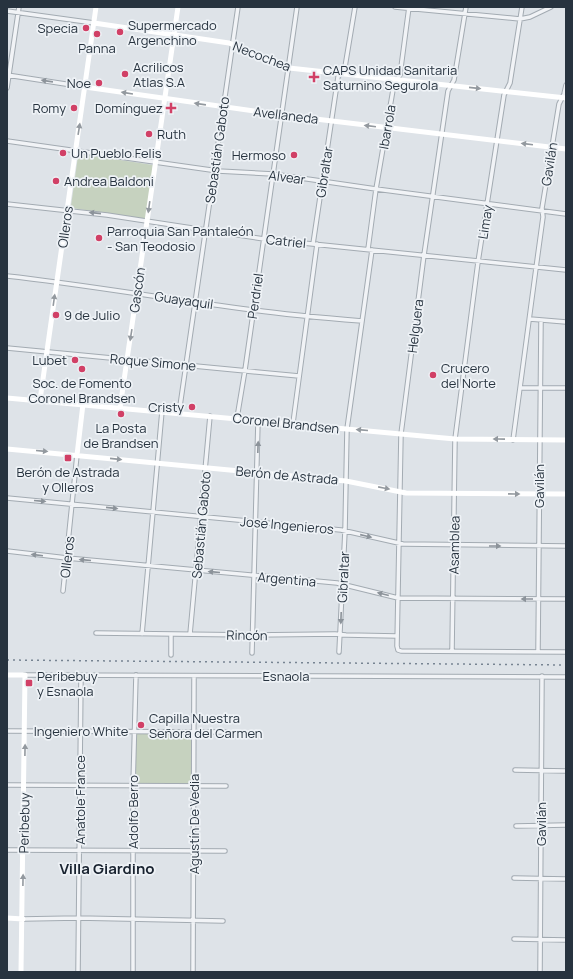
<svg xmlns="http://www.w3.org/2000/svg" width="573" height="979" font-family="Manrope,sans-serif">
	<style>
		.green { fill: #c6d2bf }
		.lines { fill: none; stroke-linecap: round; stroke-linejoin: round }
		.street-casing { stroke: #a3abb2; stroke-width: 5.5 }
		.street { stroke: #f1f3f6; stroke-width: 3.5 }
		.secondary { stroke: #fff; stroke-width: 5 }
		.rail { stroke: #778492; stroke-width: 1.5; stroke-dasharray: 2 4; stroke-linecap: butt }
		.oneway { fill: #8c939a }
		.oneway2 { fill: #93999f }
		.poi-dot { fill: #d14066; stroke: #eef2f6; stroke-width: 1.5 }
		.labels { text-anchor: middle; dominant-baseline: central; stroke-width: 3.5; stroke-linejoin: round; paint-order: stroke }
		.poi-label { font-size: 13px; fill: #27333f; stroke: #eef2f6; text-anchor: start }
		.street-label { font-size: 13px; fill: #27333f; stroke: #eef2f6 }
		.quarter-label { font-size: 15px; font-weight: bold; fill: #192330; stroke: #eef2f6 }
	</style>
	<rect width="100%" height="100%" fill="#dee3e8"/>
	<path class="green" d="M80 154 153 165 146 218 144 219 72 208 71 206 78 156Z
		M136 733H188L191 736V782L190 784 137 783 135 781 134 736Z"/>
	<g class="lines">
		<g class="street-casing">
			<path id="street" d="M395 7 520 19 530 17 551 7
				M466 7 454 80 448 91 424 255 401 434 397 646 398 650 401 651 566 652
				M7 11 94 23
				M7 75 85 87
				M7 88 19 7
				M7 141 218 171 273 174 376 189 566 214
				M7 204 107 215 264 239 566 270
				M313 244 338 77 345 67 355 7
				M368 249 376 189 394 84 400 75 409 7
				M7 276C89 285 171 300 253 310 289 315 325 318 362 321
				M530 319 566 322
				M7 348 299 376
				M520 388H566
				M179 413 238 7
				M237 418 245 370 297 7
				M293 423 317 244
				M513 440 536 268 543 217 542 208 559 104 564 94 566 85
				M7 498 341 530 403 544 566 546
				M7 551 67 558 337 583 398 598 566 599
				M63 591 77 455
				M96 633 252 635 335 634 346 635 397 636
				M142 634 162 411
				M190 634 210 416
				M452 651 455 439 478 262 504 95 510 83 522 7
				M538 651 541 321
				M339 652 345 531 347 429 372 250
				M252 653 258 421
				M171 655V634
				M25 675 566 677
				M7 731 226 732
				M515 770 566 771
				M7 785 226 786
				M516 826 566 825
				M7 850 225 851
				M514 878 566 879
				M23 919 78 918 223 921
				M514 939 566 940
				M78 972 81 675
				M133 972V786L136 675
				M193 972 194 676
				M540 972 542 676"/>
		</g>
		<use href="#street" class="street"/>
		<path class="secondary" d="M94 23 229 43 289 68 566 98
			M85 87 282 115 566 149
			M7 398 455 439 566 440
			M40 400 96 7
			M120 408 178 7
			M7 449 346 481 406 493 566 494
			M77 455 83 404
			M7 675H25L21 972
			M7 918 23 919"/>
		<path class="rail" d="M7 660 566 665"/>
	</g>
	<defs><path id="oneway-solid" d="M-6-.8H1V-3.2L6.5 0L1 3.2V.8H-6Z"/></defs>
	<g class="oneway">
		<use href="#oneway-solid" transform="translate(47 81) rotate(-172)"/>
		<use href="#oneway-solid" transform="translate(95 213) rotate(-174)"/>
		<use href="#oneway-solid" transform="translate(258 447) rotate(-88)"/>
		<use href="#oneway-solid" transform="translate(40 501) rotate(5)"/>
		<use href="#oneway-solid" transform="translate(112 508) rotate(6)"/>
		<use href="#oneway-solid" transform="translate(366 536) rotate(13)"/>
		<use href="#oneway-solid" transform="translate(495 546)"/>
		<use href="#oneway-solid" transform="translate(37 555) rotate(-173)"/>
		<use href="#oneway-solid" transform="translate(85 560) rotate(-175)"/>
		<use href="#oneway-solid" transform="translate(214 572) rotate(-175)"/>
		<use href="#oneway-solid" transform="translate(383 594) rotate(-166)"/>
		<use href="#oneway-solid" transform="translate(527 599) rotate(-180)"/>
		<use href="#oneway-solid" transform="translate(341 618) rotate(92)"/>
	</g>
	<g class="oneway2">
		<use href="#oneway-solid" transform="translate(475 88) rotate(6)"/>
		<use href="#oneway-solid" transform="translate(127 93) rotate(-171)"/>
		<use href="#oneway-solid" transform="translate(200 104) rotate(-172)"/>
		<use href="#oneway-solid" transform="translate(370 126) rotate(-173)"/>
		<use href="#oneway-solid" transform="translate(79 129) rotate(-81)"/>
		<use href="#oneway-solid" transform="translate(527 144) rotate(-173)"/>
		<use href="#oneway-solid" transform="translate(149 207) rotate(98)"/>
		<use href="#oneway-solid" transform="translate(54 300) rotate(-82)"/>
		<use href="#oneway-solid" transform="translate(131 335) rotate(99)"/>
		<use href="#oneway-solid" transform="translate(362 430) rotate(-175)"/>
		<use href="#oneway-solid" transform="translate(499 439) rotate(-179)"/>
		<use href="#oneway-solid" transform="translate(42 451) rotate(5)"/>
		<use href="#oneway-solid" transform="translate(116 459) rotate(6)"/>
		<use href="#oneway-solid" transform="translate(384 488) rotate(11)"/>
		<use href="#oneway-solid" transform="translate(514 494) rotate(1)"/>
		<use href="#oneway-solid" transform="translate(25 750) rotate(-89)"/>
		<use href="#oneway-solid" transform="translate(23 880) rotate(-89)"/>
	</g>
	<g class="poi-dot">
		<circle cx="86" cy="28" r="4"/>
		<circle cx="120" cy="32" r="4"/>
		<circle cx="97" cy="34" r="4"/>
		<circle cx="125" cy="74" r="4"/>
		<path d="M312 71h4v4h4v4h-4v4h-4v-4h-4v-4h4z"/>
		<circle cx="99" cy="83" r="4"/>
		<circle cx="74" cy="108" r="4"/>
		<path d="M169 102h4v4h4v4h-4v4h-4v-4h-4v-4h4z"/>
		<circle cx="149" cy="134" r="4"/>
		<circle cx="63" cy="153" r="4"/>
		<circle cx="294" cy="155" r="4"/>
		<circle cx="56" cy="181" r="4"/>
		<circle cx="99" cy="238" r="4"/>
		<circle cx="56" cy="315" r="4"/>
		<circle cx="75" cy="360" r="4"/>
		<circle cx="82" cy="369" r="4"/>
		<circle cx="433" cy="375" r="4"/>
		<circle cx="192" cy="407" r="4"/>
		<circle cx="121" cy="414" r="4"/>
		<rect x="64" y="454" width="8" height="8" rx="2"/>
		<rect x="25" y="679" width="8" height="8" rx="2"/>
		<circle cx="141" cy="725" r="4"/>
	</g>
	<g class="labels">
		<g class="poi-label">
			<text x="128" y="25">Supermercado<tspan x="128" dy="15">Argenchino</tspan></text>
			<text x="78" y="28" text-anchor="end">Specia</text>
			<text x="97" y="48" text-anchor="middle">Panna</text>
			<text x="133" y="67">Acrilicos<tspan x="133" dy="15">Atlas S.A</tspan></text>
			<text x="323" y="70">CAPS Unidad Sanitaria<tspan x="323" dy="15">Saturnino Segurola</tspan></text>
			<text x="91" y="83" text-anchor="end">Noe</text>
			<text x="66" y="108" text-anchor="end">Romy</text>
			<text x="163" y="108" text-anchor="end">Domínguez</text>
			<text x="157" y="134">Ruth</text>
			<text x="71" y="153">Un Pueblo Felis</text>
			<text x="286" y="155" text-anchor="end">Hermoso</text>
			<text x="64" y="181">Andrea Baldoni</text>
			<text x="107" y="231">Parroquia San Pantaleón<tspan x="107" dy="15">- San Teodosio</tspan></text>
			<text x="64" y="315">9 de Julio</text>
			<text x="67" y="360" text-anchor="end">Lubet</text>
			<text x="441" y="368">Crucero<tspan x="441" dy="15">del Norte</tspan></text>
			<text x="82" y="383" text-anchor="middle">Soc. de Fomento<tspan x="82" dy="15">Coronel Brandsen</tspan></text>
			<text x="184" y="407" text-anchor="end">Cristy</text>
			<text x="121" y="428" text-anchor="middle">La Posta<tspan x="121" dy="15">de Brandsen</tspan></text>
			<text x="68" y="472" text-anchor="middle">Berón de Astrada<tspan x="68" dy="15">y Olleros</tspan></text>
			<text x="37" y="676">Peribebuy<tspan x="37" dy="15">y Esnaola</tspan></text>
			<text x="149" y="718">Capilla Nuestra<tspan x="149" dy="15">Señora del Carmen</tspan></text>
		</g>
		<g class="street-label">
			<text transform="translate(262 56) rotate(21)">Necochea</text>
			<text transform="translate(286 115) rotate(7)">Avellaneda</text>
			<text transform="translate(387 127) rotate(-80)">Ibarrola</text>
			<text transform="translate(217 150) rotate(-82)">Sebastián Gaboto</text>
			<text transform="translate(549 164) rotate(-81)">Gavilán</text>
			<text transform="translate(324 172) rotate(-81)">Gibraltar</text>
			<text transform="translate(287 177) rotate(8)">Alvear</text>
			<text transform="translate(485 222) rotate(-81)">Limay</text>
			<text transform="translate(65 227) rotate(-82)">Olleros</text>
			<text transform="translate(286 241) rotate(6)">Catriel</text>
			<text transform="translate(137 290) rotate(-82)">Gascón</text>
			<text transform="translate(255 296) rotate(-82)">Perdriel</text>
			<text transform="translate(184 300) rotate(8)">Guayaquil</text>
			<text transform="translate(415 326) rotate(-83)">Helguera</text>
			<text transform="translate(153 362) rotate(5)">Roque Simone</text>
			<text transform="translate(286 423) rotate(6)">Coronel Brandsen</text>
			<text transform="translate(287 475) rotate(5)">Berón de Astrada</text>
			<text transform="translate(539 486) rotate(-90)">Gavilán</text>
			<text transform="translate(201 525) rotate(-85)">Sebastián Gaboto</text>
			<text transform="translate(287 525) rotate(5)">José Ingenieros</text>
			<text transform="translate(454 545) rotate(-89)">Asamblea</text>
			<text transform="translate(67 557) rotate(-83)">Olleros</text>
			<text transform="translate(343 577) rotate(-87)">Gibraltar</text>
			<text transform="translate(287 579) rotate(5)">Argentina</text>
			<text transform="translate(247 635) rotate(1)">Rincón</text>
			<text x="286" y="676">Esnaola</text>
			<text x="81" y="731">Ingeniero White</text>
			<text transform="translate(80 800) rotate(-90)">Anatole France</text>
			<text transform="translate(133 812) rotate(-90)">Adolfo Berro</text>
			<text transform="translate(24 823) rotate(-89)">Peribebuy</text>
			<text transform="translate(194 824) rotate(-90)">Agustín De Vedia</text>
			<text transform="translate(541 824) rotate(-90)">Gavilán</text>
		</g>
		<g class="quarter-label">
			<text x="107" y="868">Villa Giardino</text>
		</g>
	</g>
	<rect width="573" height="979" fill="none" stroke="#27333f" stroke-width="16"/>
</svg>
